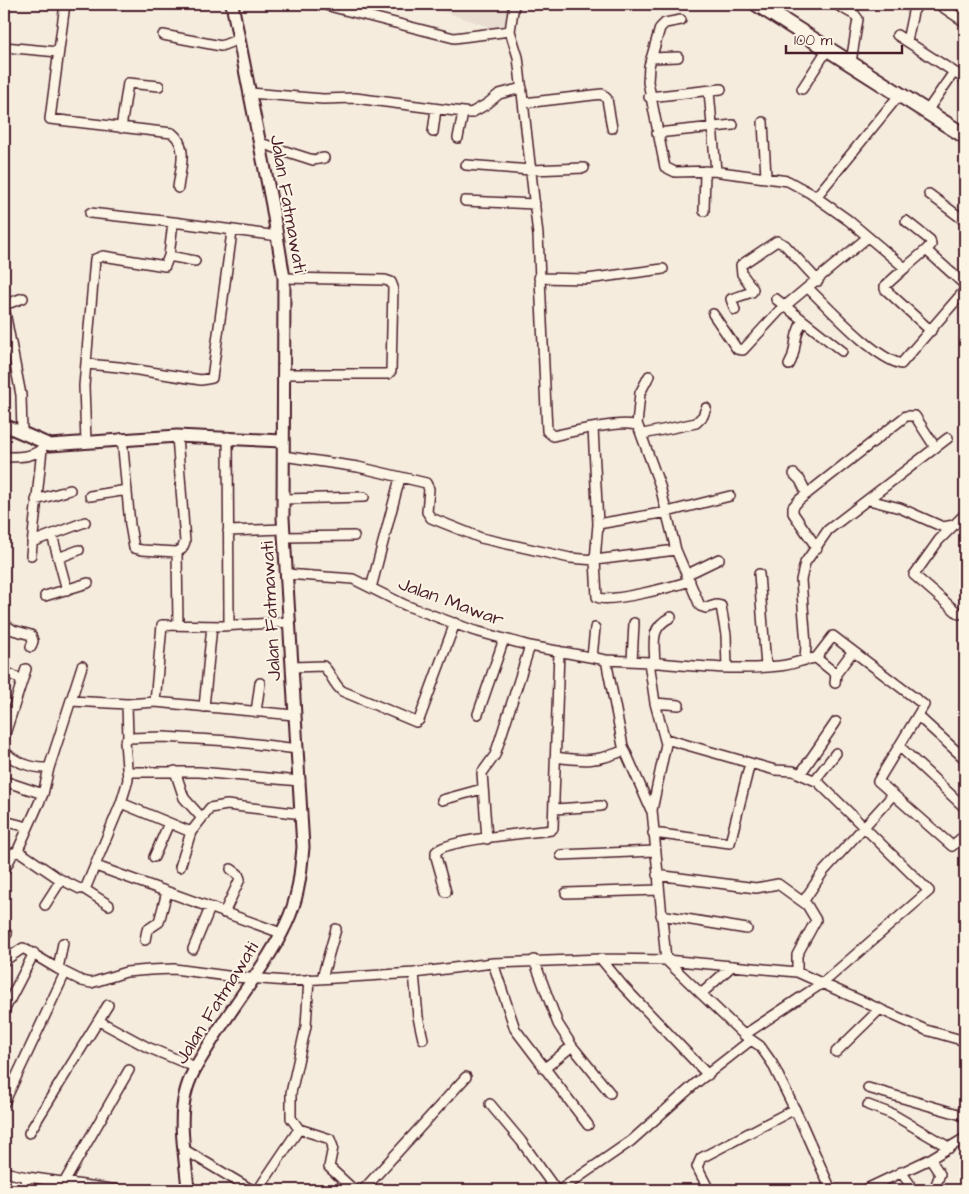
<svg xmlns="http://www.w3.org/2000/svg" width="969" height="1194" font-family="'Architects Daughter',sans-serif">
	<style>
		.built { fill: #e8ddd0 }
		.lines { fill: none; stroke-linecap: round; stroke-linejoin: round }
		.minor-casing { stroke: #4a1f2b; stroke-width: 12 }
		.tertiary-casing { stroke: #4a1f2b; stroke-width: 15 }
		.secondary-casing { stroke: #4a1f2b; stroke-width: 18 }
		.minor { stroke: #fcf5e5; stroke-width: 9 }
		.tertiary { stroke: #fcf5e5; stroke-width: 11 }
		.secondary { stroke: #fcf5e5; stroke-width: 14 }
		.labels { text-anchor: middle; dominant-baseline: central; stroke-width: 4; stroke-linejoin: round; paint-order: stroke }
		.street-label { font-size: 19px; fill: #4a1f2b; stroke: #fcf5e5 }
	</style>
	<rect width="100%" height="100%" fill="#f5ecde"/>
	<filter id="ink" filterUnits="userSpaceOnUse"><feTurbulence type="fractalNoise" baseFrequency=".02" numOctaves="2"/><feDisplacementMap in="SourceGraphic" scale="10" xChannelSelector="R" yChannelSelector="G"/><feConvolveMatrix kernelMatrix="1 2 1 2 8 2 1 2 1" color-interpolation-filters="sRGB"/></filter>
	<g filter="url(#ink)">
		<path class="built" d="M436 4H509L504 32 436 9Z"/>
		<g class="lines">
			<g class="minor-casing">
				<path id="minor" d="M65 4 50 119 172 133C189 146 180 169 178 188
					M321 4 454 38 510 31
					M514 4 510 31 518 57 538 235 547 431 553 436C570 432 624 419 638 426L660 486 676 550 700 606 706 608 716 605 721 606 726 635 727 668
					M938 4 965 22
					M839 6 855 15 858 19 851 62
					M681 20 665 23 660 28 649 66 648 82 665 167 675 172 713 171 788 181 810 193 848 220 905 268 885 286V289L931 331
					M163 35 221 46 239 39
					M897 35 965 79
					M907 41 913 12 918 4
					M4 47 58 52
					M651 58 678 57
					M802 89 829 47
					M709 91 716 171
					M250 93 323 99 355 98 471 113 487 104 499 94 522 88
					M649 97 721 89
					M524 103 602 94 607 99 612 128
					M927 111 954 72
					M763 122 766 177
					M121 128 128 83 159 86
					M433 132 436 109
					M657 133 733 125
					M458 138 463 113
					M260 143 313 160 324 158
					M466 165 531 170 584 168
					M929 194 965 221
					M816 197 900 94
					M465 201 535 204
					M704 211 705 171
					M90 213 173 222
					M906 221 930 240 931 245 926 250 965 285
					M169 256 195 261
					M905 268 926 250
					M539 278 587 279 663 269
					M808 288C830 309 873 357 901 364L965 290
					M776 299 842 351
					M4 305 23 298
					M4 307 21 395 22 432
					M735 310 731 299 752 292 753 289 742 274 741 265 777 241 785 245 818 281
					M713 314 737 349 743 350 779 311 868 237
					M87 364 119 367 201 380 212 378 232 232
					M789 365C798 350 792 337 803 321
					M283 374H388L391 371 393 287 391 282 385 280 284 278
					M637 425 640 393 649 376
					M643 434 696 423 703 416 706 408
					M228 437 229 625
					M122 438 130 525 134 548 142 550 177 552 182 549 185 542 177 436
					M86 442 84 386 95 259 103 256 165 266 169 256 173 222 278 236
					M283 456 358 467 426 483 429 489 427 512 431 518 481 538 570 558 595 560 598 524 593 428
					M4 457C18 457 35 458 44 446
					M794 474 800 480 807 494
					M90 496 127 490
					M283 499 364 497
					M36 500 70 490
					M869 500 900 508 943 527 954 525 965 514
					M598 524 667 512 730 496
					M954 525 939 540 914 575 959 614
					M228 531 284 529
					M52 535 67 590
					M284 537 354 536
					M32 542 85 522
					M817 548 793 513V507L799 500 906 416H915L935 447
					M676 550 595 560 597 597C607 604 675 586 690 581
					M177 552 178 625
					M31 555 42 449
					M58 558 79 550
					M286 574 353 579 405 605 472 630 530 646 606 660 649 662 655 703 666 744 652 810 666 960 744 1035 760 1046 772 1063 800 1120 831 1190
					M759 574 766 667
					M686 575 719 559
					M371 588 400 478
					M45 596 88 583
					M4 624 13 630 31 635 33 641 31 647
					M592 657 595 628
					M816 658 836 674 835 683
					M805 659 806 645 801 580 805 563 828 530 948 438
					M606 660 623 746 651 810
					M632 661 634 623
					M649 662C692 666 736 671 779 666 793 665 803 659 816 658L833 636 924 705 878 781 952 846 965 835
					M655 663C654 643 650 627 671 617
					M292 667 323 666C330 671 333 684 342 691L416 722 419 720 455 623
					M4 671 22 680
					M836 674 853 651
					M71 701 127 704 155 702 294 715
					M155 702 162 625 222 626 289 622
					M655 703 679 705
					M127 704 128 738
					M204 707 212 626
					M256 712 260 683
					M478 714 504 639
					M918 716 965 759
					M4 737 26 669
					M899 746 965 808
					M4 749C10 762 35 769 49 768L82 666
					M555 757C584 761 597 762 625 750
					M175 771 184 798 201 817
					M128 772H199L300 781
					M801 773 836 722
					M815 780 836 753
					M4 781 43 794
					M442 800 482 789
					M121 803 191 832
					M555 809 601 806
					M4 821 28 827
					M653 833 730 843 750 763 666 739
					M487 839 482 773 495 755 530 646
					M17 852 43 794 49 768
					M561 855 655 851
					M154 857 169 823
					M96 866 281 933
					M180 867 191 832 210 808 227 805 302 814
					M4 871 13 853 20 852 58 878 80 889 86 887 121 803 128 780 125 742 128 738 163 737 230 741 298 749
					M657 875 756 888 778 884 807 905 816 920 797 955V972
					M84 889 109 905
					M446 892 436 857V852C446 839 531 833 551 830L553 828 559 651
					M566 893 659 890
					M803 902 823 872 892 796
					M45 905 61 880
					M224 913 240 879 238 874 231 869
					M661 915 747 929
					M4 932 7 934
					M145 940 147 930 159 922 167 892
					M193 949 210 908
					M601 959 623 986 708 1075
					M534 960 558 1024 572 1046 610 1093
					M4 961 23 948 58 969 82 981 91 983 126 972 150 970 174 969 235 977 287 981 414 973 493 963 601 959 666 960 797 972 926 1030 965 1041
					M493 963 515 1029 588 1125
					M58 969 63 943
					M414 973 418 1017 423 1039
					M322 978 336 929
					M701 994 732 966
					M4 1011 34 953
					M99 1021 147 1047 195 1067
					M744 1035 824 982 929 891 818 782 793 771 775 770 750 763
					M836 1052 880 1009
					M544 1069 572 1046
					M868 1088 965 1116
					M4 1103 65 973
					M490 1104 521 1141 556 1190
					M868 1105 892 1114 950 1148
					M299 1129 330 1139 333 1147 329 1167 354 1190
					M29 1133 108 1005
					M185 1150 252 1190
					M930 1159 940 1174 934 1190
					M4 1172 27 1177
					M901 1172 909 1183V1190
					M65 1181 129 1070
					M24 1190 27 1177 118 1190
					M258 1190 299 1129 291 1118V1093L306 1026 309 979
					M363 1190 466 1077
					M560 1190 631 1141 696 1083 751 1040
					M709 1190 697 1167 701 1158 795 1109
					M864 1190 930 1159 965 1138"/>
			</g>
			<g class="tertiary-casing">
				<path id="tertiary" d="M4 425 50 445 177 436 282 441
					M188 1190C186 1160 178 1125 185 1095 190 1072 204 1054 216 1034 239 997 274 955 290 915 299 893 301 870 303 847L283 518 284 278 272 205 232 4"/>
			</g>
			<g class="secondary-casing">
				<path id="secondary" d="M757 4 965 136"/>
			</g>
			<use href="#minor" class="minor"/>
			<use href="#tertiary" class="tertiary"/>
			<use href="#secondary" class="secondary"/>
		</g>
	</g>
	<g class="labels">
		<g class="street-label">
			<text transform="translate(288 204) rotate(80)">Jalan Fatmawati</text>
			<text transform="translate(451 602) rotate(20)">Jalan Mawar</text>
			<text transform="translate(271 611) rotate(-93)">Jalan Fatmawati</text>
			<text transform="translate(217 1003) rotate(-58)">Jalan Fatmawati</text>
		</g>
	</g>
	<rect width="969" height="1194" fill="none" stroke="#fcf5e5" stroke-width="20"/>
	<rect x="10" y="10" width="949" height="1174" fill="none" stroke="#4a1f2b" stroke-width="2" filter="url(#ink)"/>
	<path d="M786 45v8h116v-8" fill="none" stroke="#4a1f2b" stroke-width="2.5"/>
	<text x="794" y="45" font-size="15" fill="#4a1f2b" stroke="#fcf5e5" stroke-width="4" paint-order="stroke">100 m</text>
</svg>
